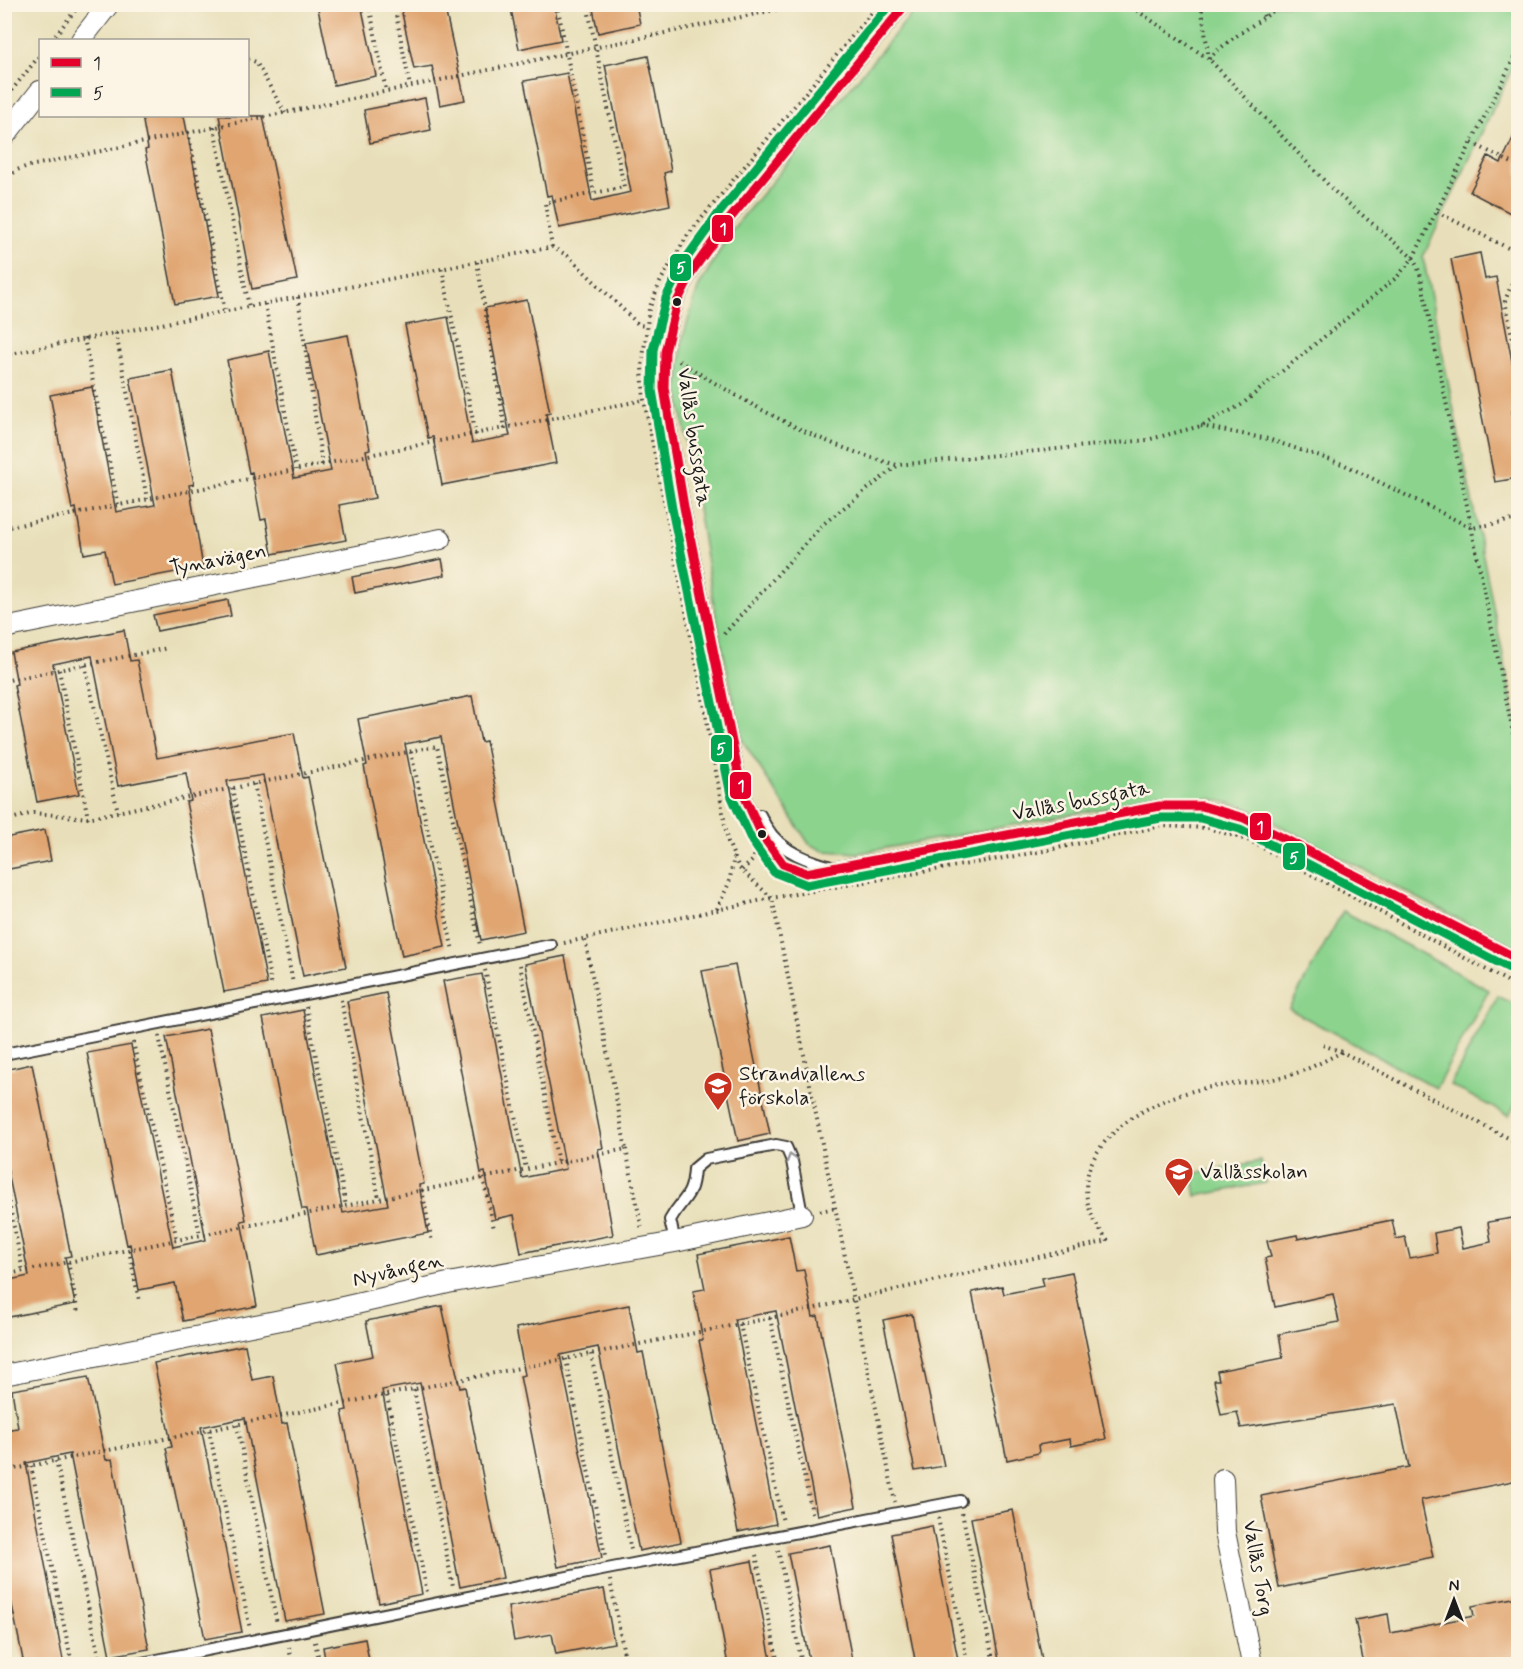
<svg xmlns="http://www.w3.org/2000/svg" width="1523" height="1669" font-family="Mynerve,sans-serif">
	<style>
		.green { fill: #8cd38e; stroke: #547855; stroke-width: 1.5 }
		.building { fill: #e0a571 }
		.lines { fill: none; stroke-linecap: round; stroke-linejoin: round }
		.service-casing { stroke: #3b3934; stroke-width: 14 }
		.minor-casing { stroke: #3b3934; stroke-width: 22 }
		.path { stroke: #3b3934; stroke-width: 4; stroke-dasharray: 1.5 4.5; stroke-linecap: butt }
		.service { stroke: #fff; stroke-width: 10 }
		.minor { stroke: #fff; stroke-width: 20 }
		.bus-1-casing { stroke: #fcf5e5; stroke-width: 14 }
		.bus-2-casing { stroke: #fcf5e5; stroke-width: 14 }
		.bus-1 { stroke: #e4002b; stroke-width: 9 }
		.bus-2 { stroke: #00a651; stroke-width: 9 }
		.oneway { stroke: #999 }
		.bus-dot { fill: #1c1c1c; stroke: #fcf5e5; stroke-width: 2 }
		.labels { text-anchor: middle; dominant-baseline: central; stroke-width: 5; stroke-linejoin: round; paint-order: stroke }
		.street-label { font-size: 21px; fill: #1c1c1c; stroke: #fcf5e5 }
		.poi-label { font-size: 21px; fill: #1c1c1c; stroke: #fcf5e5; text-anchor: start }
		.line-badge { stroke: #fcf5e5; stroke-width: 2 }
		.badge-label { font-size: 16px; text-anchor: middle; font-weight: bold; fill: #fff }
	</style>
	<rect width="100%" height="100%" fill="#fcf5e5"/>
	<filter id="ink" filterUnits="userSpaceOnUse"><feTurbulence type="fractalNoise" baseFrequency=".0167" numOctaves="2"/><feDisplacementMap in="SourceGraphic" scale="12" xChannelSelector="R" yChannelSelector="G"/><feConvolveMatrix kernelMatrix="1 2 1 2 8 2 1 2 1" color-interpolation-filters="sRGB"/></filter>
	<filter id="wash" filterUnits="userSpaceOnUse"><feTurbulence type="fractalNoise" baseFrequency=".008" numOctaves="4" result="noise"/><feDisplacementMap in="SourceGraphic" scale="24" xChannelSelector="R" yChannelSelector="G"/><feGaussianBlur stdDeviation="1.35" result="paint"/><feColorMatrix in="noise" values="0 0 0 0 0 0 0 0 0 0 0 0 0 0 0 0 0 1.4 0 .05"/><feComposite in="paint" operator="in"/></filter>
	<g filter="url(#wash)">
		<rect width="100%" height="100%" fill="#e8dfba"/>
		<path class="green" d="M919 5H1518V56L1423 257 1518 730V947L1500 941 1242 806 1211 799 1172 796 859 853 823 851 809 844 742 740 716 617 678 389 683 337 698 288 731 231Z
			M1343 911 1489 990 1436 1088 1289 1009Z
			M1498 996 1518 1006V1098L1509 1116 1450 1085Z
			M1261 1161 1265 1183 1196 1196 1192 1174Z"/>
		<g id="blocks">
			<path class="building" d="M317 4H361L376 76 334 85Z
				M400 4H444L465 100 440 105 432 66 414 69Z
				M510 4H554L561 40 519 49Z
				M592 4H636L640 24 598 33Z
				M648 56 671 171 664 173 670 205 559 228 552 195 547 196 524 81 567 73 592 201 631 192 605 65Z
				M425 98 431 130 370 143 364 110Z
				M142 116H184L219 296 175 304 145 150 148 149Z
				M219 116H263L297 280 252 289Z
				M1518 128V217L1470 192 1488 156 1501 163Z
				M1480 253 1485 279 1496 277 1518 393V410L1512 411 1518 446V478L1495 482 1451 259Z
				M527 300 550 413 546 414 556 463 442 485 433 437 428 438 405 325 448 317 472 443 510 436 485 308Z
				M348 335 370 449 366 450 375 498 339 505 346 540 272 554 266 519 261 520 252 472 249 473 227 360 269 351 294 478 331 471 306 343Z
				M172 370 194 484 189 485 203 567 112 584 105 550 84 554 76 508 72 509 50 395 92 387 116 512 155 505 130 378Z
				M442 559 445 575 355 593 352 577Z
				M228 600 231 616 157 631 153 615Z
				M124 630 130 661 137 660 157 758 294 733 303 778 308 777 346 967 303 976 263 775 227 781 267 984 224 992 186 802 191 801 186 773 118 786 92 656 53 664 79 794 37 802 14 685 17 684 11 652Z
				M472 696 481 742 486 741 524 931 481 940 441 737 405 744 445 947 402 956 364 766 367 765 358 719Z
				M45 830 51 861 4 870V838Z
				M565 956 603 1148 598 1149 613 1235 521 1253 514 1215 495 1219 485 1172 481 1173 443 981 482 974 522 1178 566 1169 525 964Z
				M735 965 770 1134 738 1141 702 971Z
				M386 993 424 1184 419 1185 428 1233 316 1255 307 1209H302L263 1018 303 1010 343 1213 388 1205 347 1001Z
				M208 1029 246 1220 241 1221 257 1306 183 1321 175 1283 139 1290 130 1244 127 1245 87 1053 131 1045 173 1247 206 1240 166 1037Z
				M32 1064 71 1256 65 1257 75 1304 4 1318V1281L29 1276 4 1152V1070Z
				M1512 1218 1518 1243V1480L1421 1500 1433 1557 1279 1588 1261 1496 1409 1467 1396 1404 1241 1428 1237 1412 1221 1415 1214 1380H1219L1217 1371 1283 1358 1279 1334 1339 1322 1333 1294 1275 1307 1265 1258 1271 1257 1267 1241 1297 1235 1298 1239 1392 1220 1396 1239 1405 1237 1410 1258 1437 1253 1434 1233 1459 1228 1463 1248 1491 1242 1488 1222Z
				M789 1236 796 1271 804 1270 813 1317 818 1316 856 1507 817 1515 776 1311 735 1319 776 1524 738 1532 699 1340H703L693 1291 705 1289 698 1254Z
				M1072 1272 1106 1439 1071 1446 1070 1439 1038 1445 1039 1453 1007 1460 972 1292 1002 1286 1004 1294 1044 1286 1042 1278Z
				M629 1305 638 1353 643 1352 681 1542 639 1551 598 1347 560 1355 602 1558 558 1567 520 1376 525 1375 516 1328Z
				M442 1306 460 1388 465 1387 503 1578 460 1587 420 1383 382 1390 422 1594 379 1603 342 1411 347 1410 337 1363 373 1356 366 1321Z
				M912 1314 944 1466 915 1471 883 1320Z
				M245 1345 252 1380 273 1376 282 1424 287 1423 325 1614 285 1621 245 1418 201 1427 242 1632 205 1639 166 1448 172 1447 154 1363Z
				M88 1377 106 1460 112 1459 149 1649 110 1656 70 1454 26 1463 64 1665H24L4 1565V1430L18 1428 12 1390Z
				M1013 1510 1043 1665H1000L971 1518Z
				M932 1526 959 1665H916L891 1534Z
				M830 1545 853 1665H810L788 1553Z
				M752 1561 772 1665H728L710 1569Z
				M604 1589 614 1643 556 1654 552 1634 514 1641 508 1607Z
				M1518 1597V1665H1364L1355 1620 1388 1614 1391 1633 1474 1616 1472 1606Z
				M365 1639 370 1665H326L323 1647Z"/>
		</g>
	</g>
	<g filter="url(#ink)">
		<use href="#blocks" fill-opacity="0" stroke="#3b3934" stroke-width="1.5"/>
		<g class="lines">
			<g class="service-casing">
				<path id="service" d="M906 4 728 221 693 270 677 302 665 352 664 388 684 507 742 791 762 835 783 864 806 873 1160 806H1202L1244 818 1518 959
					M760 815C774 848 799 858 831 867
					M4 1054 551 945
					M675 1242 670 1220C683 1196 692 1200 694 1169L706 1159 776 1145 786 1147 792 1161 802 1215
					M137 1664 607 1569 960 1501"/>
			</g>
			<g class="minor-casing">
				<path id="minor" d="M81 40 109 4
					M4 137 40 91
					M4 628 441 539
					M4 1375 321 1312 448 1283 675 1242 802 1215
					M1223 1479 1225 1532 1252 1664"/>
			</g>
			<path class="path" d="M369 4 386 91
				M394 4 410 86
				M557 4 594 193
				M746 4 748 15
				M879 4 687 236 661 280 649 309 642 367 644 400 702 692 728 842 739 868 772 898 1044 851 1161 826 1208 828 1250 841 1272 853 1518 987
				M1127 4 1209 59 1335 192 1413 258 1420 273 1518 758
				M1201 4 1209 59
				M1258 4 1265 19
				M52 40 80 4
				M248 59 256 62 285 113
				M1209 59C1229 37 1258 24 1282 4
				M4 100 40 55
				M214 127 249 307
				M188 132 225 311
				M1472 143 1518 166
				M4 181 17 170 25 167 789 7
				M1437 212 1518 253
				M552 247 545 203 624 187 587 4
				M477 262 505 429
				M1518 267 1505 301 1518 366
				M442 269 476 435
				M298 297 322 465
				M265 304 296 470
				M116 333 147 499
				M84 338 118 505
				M4 355 552 247 568 256 639 325 646 326
				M679 361C748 404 817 444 897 465L1147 440 1201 426 1241 405 1397 277 1413 258 1518 50
				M1201 426 1268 439 1345 465 1472 528 1518 519
				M4 528 644 400
				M724 634 822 525 897 466
				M85 665 118 812
				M59 670 88 818
				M4 681 168 648
				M411 752 453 951
				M254 784 293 983
				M232 788 272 988
				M4 821 33 813 88 818 437 746 480 945
				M742 870 753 860 756 850
				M717 909 729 883 734 857
				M564 943 772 898 895 1502
				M520 965 558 1163
				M485 970 526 1169
				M341 1000 379 1199
				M306 1007 346 1206
				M159 1036 200 1235
				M133 1042 177 1240
				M1323 1045 1342 1052
				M626 1149 642 1230
				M483 1178 494 1229
				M4 1179 23 1271
				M422 1190 432 1242
				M820 1211 836 1208
				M129 1250 139 1300
				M68 1262 78 1313
				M4 1275 626 1149 585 939
				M770 1318 813 1517
				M740 1324 783 1522
				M591 1354 631 1550
				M566 1359 605 1555
				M414 1390 453 1587
				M387 1396 427 1592
				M237 1425 277 1624
				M209 1430 250 1629
				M56 1461 101 1664
				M31 1466 72 1664
				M4 1471 785 1315 1108 1241C1049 1170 1121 1111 1189 1092 1219 1083 1253 1084 1283 1077 1304 1072 1324 1061 1342 1052L1518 1143
				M962 1513 994 1664
				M938 1518 968 1664
				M778 1550 802 1664
				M756 1555 778 1664
				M610 1580 626 1664
				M315 1642 320 1664
				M289 1647 292 1664"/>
			<use href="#service" class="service"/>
			<use href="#minor" class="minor"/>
			<g class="bus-1-casing">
				<path id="bus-1" d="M906 4 728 221 693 270 677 302 665 352 664 388 684 507 742 791 762 835 783 864 806 873 1160 806H1202L1244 818 1518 959"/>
			</g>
			<g class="bus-2-casing">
				<path id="bus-2" d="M890 4 719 213 683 263 666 298 653 350 652 390 672 509 731 795 752 841 774 872 807 885 1161 818H1200L1240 829 1513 970"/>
			</g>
			<use href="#bus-1" class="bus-1"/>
			<use href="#bus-2" class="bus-2"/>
		</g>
		<defs><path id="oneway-chevron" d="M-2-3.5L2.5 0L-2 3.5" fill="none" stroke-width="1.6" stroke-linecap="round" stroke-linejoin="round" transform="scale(1.5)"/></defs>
		<use class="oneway" href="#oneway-chevron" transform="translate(791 1158) rotate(-107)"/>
	</g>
	<defs>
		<g id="school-pin" transform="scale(1.5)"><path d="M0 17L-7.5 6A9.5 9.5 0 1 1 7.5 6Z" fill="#c8321e" stroke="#fcf5e5"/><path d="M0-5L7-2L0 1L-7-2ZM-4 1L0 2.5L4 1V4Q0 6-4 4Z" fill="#fff"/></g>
	</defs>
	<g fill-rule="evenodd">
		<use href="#school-pin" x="718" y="1086"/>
		<use href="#school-pin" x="1179" y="1172"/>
	</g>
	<g class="bus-dot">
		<circle cx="677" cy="302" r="5"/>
		<circle cx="762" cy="834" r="5"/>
	</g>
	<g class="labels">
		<g class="street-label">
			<text transform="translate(694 437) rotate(82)">Vallås bussgata</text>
			<text transform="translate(218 560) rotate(-11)">Tynavägen</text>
			<text transform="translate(1081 801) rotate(-11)">Vallås bussgata</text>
			<text transform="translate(398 1270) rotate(-13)">Nyvången</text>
			<text transform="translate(1258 1568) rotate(80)">Vallås Torg</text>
		</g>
		<g class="poi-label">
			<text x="739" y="1074">Strandvallens<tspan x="739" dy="24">förskola</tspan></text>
			<text x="1200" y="1172">Vallåsskolan</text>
		</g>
	</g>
	<g class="line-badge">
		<rect x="711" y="214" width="23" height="29" rx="6" fill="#e4002b"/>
		<rect x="669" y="253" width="23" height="29" rx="6" fill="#00a651"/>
		<rect x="710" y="734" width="23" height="29" rx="6" fill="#00a651"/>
		<rect x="729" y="771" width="23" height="29" rx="6" fill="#e4002b"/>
		<rect x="1249" y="812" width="23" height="29" rx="6" fill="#e4002b"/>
		<rect x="1282" y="842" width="24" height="29" rx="6" fill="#00a651"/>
	</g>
	<g class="badge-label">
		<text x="723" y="234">1</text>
		<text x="681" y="273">5</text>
		<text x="721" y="754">5</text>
		<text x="741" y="791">1</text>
		<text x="1260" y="832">1</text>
		<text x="1294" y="863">5</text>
	</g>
	<rect width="1523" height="1669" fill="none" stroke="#fcf5e5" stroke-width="24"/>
	<rect x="39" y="39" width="210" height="78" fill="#fcf5e5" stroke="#a29e95" stroke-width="1.5"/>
	<rect x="51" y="58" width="30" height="9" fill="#e4002b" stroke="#a29e95" stroke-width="1.5"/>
	<text x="93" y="69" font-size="18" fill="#1c1c1c">1</text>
	<rect x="51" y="88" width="30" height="9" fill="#00a651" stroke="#a29e95" stroke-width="1.5"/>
	<text x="93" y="99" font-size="18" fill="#1c1c1c">5</text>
	<g transform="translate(1454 1600)" stroke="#fcf5e5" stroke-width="4.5" paint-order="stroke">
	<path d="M0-4.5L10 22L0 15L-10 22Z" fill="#1c1c1c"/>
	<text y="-9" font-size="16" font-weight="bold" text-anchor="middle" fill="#1c1c1c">N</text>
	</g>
</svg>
